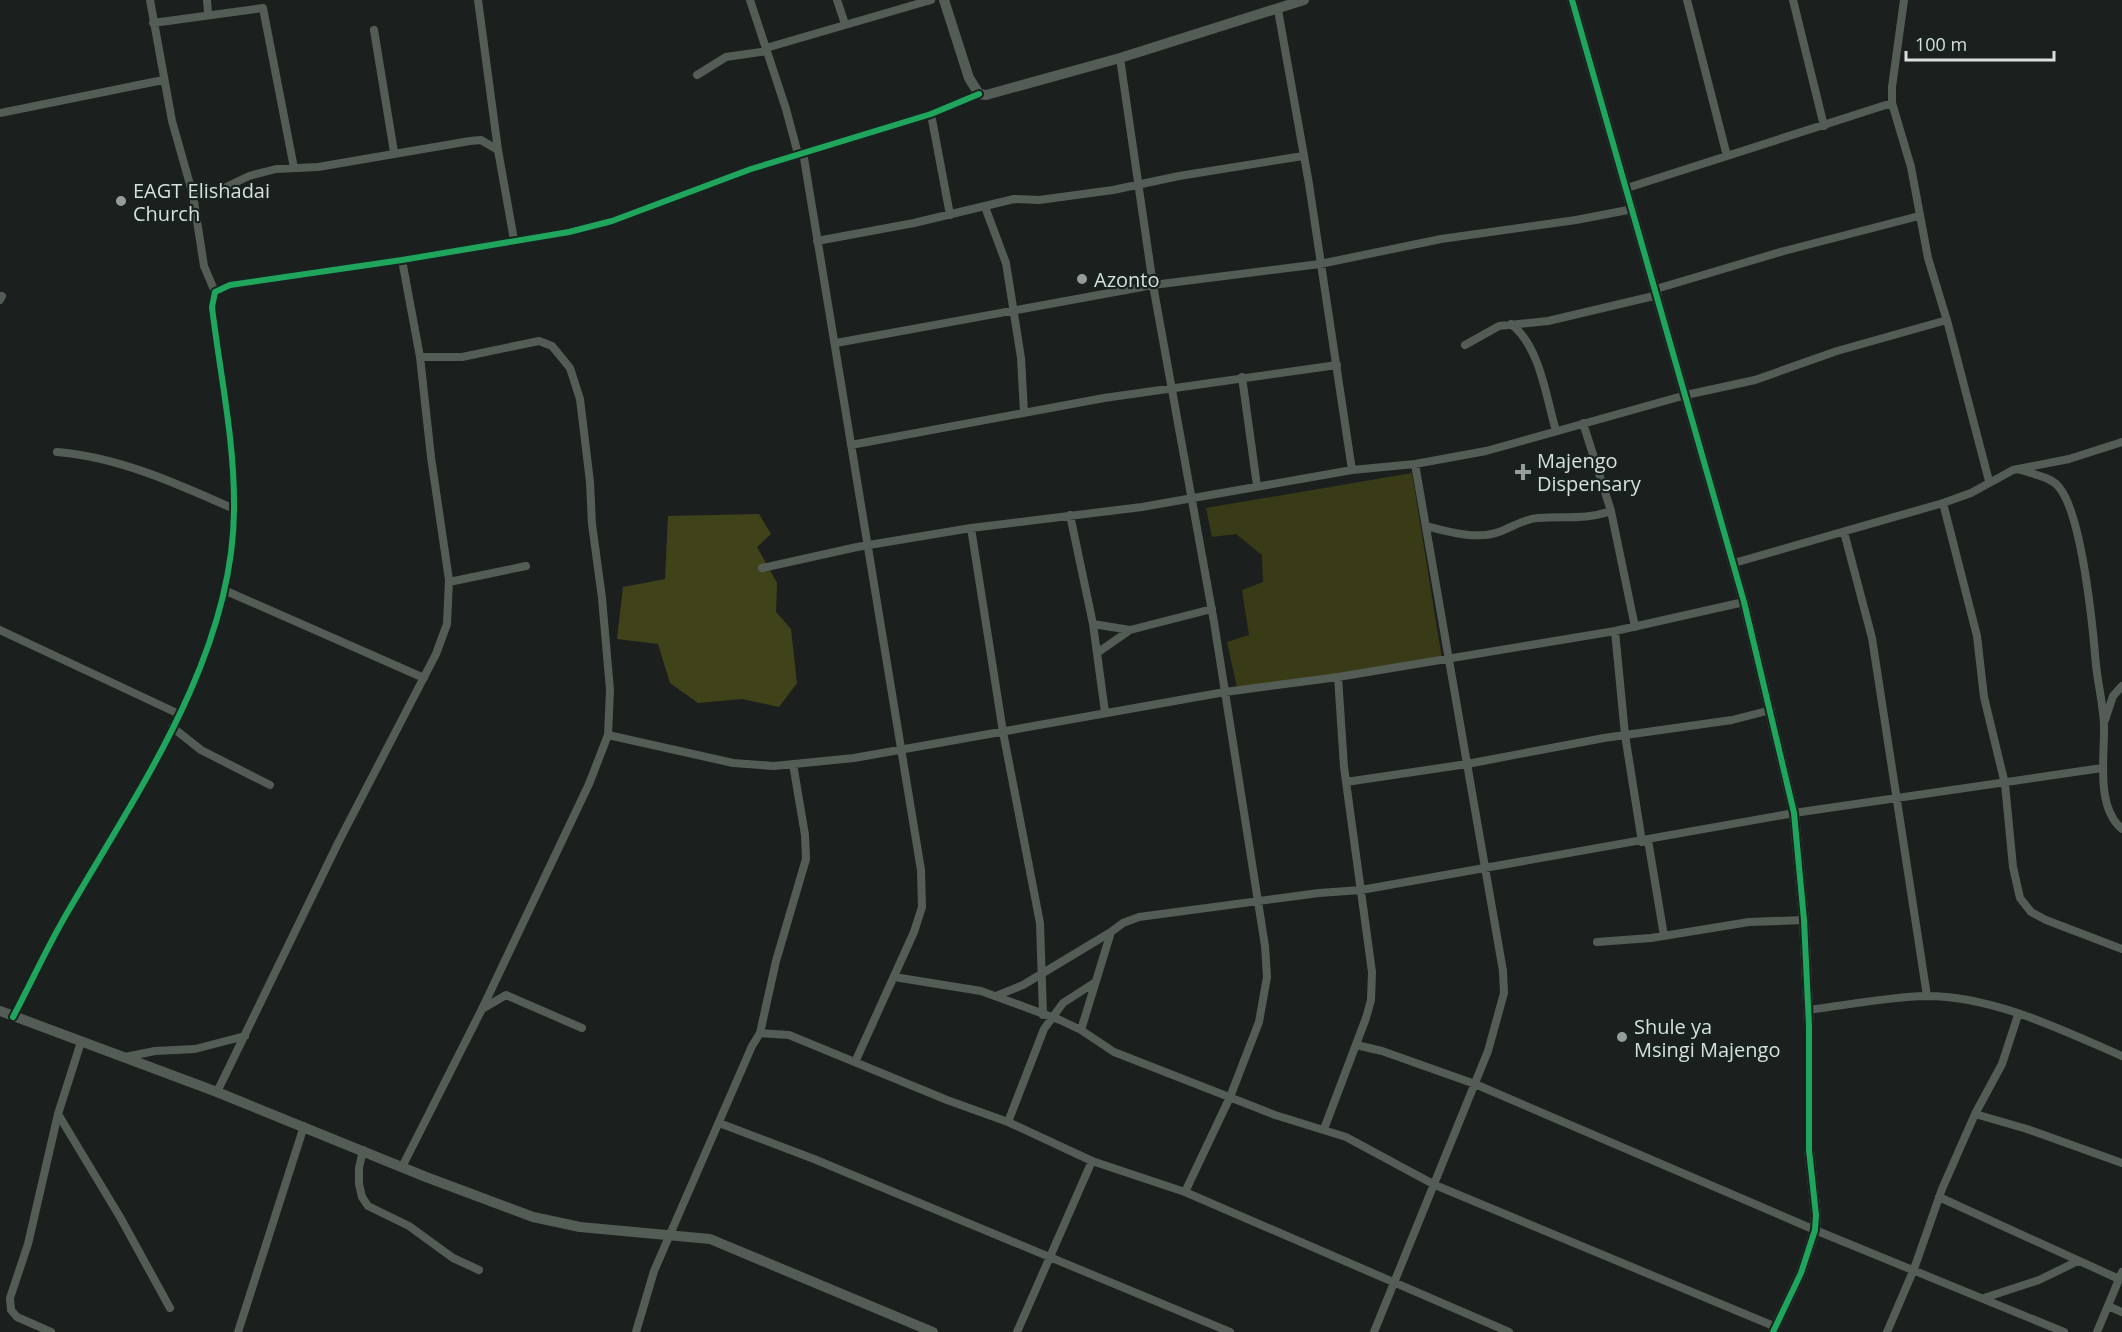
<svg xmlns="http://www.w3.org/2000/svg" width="2122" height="1332" font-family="'Open Sans',sans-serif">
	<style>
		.green { fill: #393b16 }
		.forest { fill: #40431a }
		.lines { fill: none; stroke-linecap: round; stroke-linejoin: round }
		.minor { stroke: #545d55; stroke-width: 8 }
		.tertiary { stroke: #545d55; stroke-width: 10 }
		.cycleway-casing { stroke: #182320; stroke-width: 10 }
		.cycleway { stroke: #20a55d; stroke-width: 6 }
		.poi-dot { fill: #969c9a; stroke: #182320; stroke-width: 2 }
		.labels { text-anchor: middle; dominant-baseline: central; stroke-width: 4.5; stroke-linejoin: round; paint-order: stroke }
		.poi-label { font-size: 20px; fill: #d8dfdd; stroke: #182320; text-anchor: start }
	</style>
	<rect width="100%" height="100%" fill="#1b201f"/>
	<path class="green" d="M1412 473 1442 659 1238 692 1227 642 1249 635 1242 590 1263 582 1262 555 1236 534 1212 537 1206 508Z"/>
	<path class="forest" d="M759 514 771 534 757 547 777 583 776 612 791 629 797 683 779 707 742 699 698 703 670 683 658 644 617 639 623 587 665 579 668 516Z"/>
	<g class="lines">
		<path class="minor" d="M150 0 172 121 193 195 204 266 215 292
			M207 0 208 13
			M478 0 498 150 514 240
			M750 0 786 109 798 154
			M837 0 845 24
			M1687 0 1727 156
			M1793 0 1824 126
			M1904 0 1892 87V103L1911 167 1928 258 1948 324 1989 481
			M1278 10 1309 184 1352 470
			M153 23 263 8 294 168
			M374 30 394 152
			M766 48 931 0
			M1120 58 1153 285 1214 622 1265 946 1267 977 1259 1022 1230 1097 1185 1192
			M697 75 726 57 767 51
			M0 113 163 80
			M931 114 950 215
			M803 152 921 870 922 907 914 932 856 1060
			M1627 188 1892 103
			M193 195 220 190 249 176 276 169 318 167 470 141 481 140 498 150
			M985 207 1006 263 1021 358 1024 412
			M817 241 914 223 1014 199 1039 200 1113 190 1179 176 1303 156
			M1656 289 1784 251 1919 216
			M0 300 2 296
			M1511 324C1540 346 1546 397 1556 431
			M836 343 1153 285 1320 264 1441 239 1576 220 1633 209
			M1465 345 1499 326 1548 321 1658 295
			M1242 377 1257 486
			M1583 423 1611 511 1635 627
			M851 445 1104 398 1337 365
			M57 452C119 457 178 484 234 509
			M2021 470C2033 474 2050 477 2058 486 2082 512 2093 628 2096 665 2098 684 2103 704 2104 724 2105 754 2095 807 2122 829
			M1943 503 1977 636 1984 697 2005 784 2013 867 2020 898 2031 912 2046 920 2122 949
			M1070 515 1093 624 1105 712
			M1426 526C1449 532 1477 540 1499 532 1513 527 1523 519 1538 518 1564 516 1586 520 1611 511
			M971 528 1003 732 1040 923 1043 1015
			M1844 532 1872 638 1927 996
			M1734 563 1943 503 1971 493 2013 470 2069 459 2122 442
			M762 568 857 547 971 528 1142 507 1352 470 1415 464 1486 451 1686 395 1755 380 1837 351 1947 320
			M449 582 526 566
			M224 590 424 678
			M1093 624 1130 630 1212 609
			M0 630 179 714
			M1615 631 1625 735
			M1097 653 1130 630
			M2105 720 2113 696 2122 686
			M172 727 201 750 270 785
			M608 735 733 763 774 766 854 758 1225 692 1338 677 1615 631 1744 602
			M1625 735 1642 842
			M1346 782 1467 764 1604 738 1732 720 1771 710
			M1648 840 1664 936
			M1597 942 1651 938 1749 922 1804 920
			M894 977 981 991 1060 1020 1081 1030 1114 1052 1275 1115 1346 1137 1435 1185 1776 1327
			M996 996 1023 985 1111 932
			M482 1009 506 995 582 1028
			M1808 1010C1847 1005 1888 997 1926 996 1994 996 2062 1030 2122 1056
			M13 1017C32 981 49 943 70 908 140 788 233 654 234 510 235 442 220 374 212 307L215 292 230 285 402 260 569 232 612 221 751 169 931 114 979 94
			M1081 1030 1111 932 1123 923 1139 917 1319 893 1361 890 1794 813 2102 768
			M760 1033 776 961 806 859 805 835 793 764
			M1356 1045 1382 1051 1475 1084 1815 1230 2064 1332
			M125 1057 155 1051 195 1049 245 1036
			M217 1092 339 841 436 654 447 624 449 580 431 457 420 357 402 260
			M58 1114 120 1217 170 1308
			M1975 1114 2027 1129 2122 1163
			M1008 1122 1044 1029 1063 1003 1094 983
			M719 1123 814 1159 1230 1332
			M1324 1129 1366 1018 1371 1000 1372 972 1344 767 1338 677
			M363 1150 359 1168V1184L362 1197 368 1206 409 1226 453 1258 479 1270
			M402 1167 482 1009 589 784 608 735 610 690 602 598 592 524 590 482 580 399 570 368 552 346 539 341 462 357H420
			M1939 1197 2119 1279
			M1984 1298 2039 1280 2078 1261
			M2108 1306 2122 1312
			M51 1332 17 1317 11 1310 10 1298 28 1244 58 1114 81 1042
			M238 1332 304 1126
			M636 1332 654 1271 752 1046 760 1033 789 1035 947 1100 1008 1122 1092 1161 1185 1192 1509 1332
			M1017 1332 1092 1161
			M1374 1332 1488 1051 1504 993 1503 971 1415 464
			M1887 1332 1914 1269 1942 1189 1975 1114 2002 1064 2018 1015
			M2097 1332 2122 1272"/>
		<path class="tertiary" d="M944 0 969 78 979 94 986 95 1120 58 1304 0
			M1572 0 1744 602 1794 813 1804 920 1809 1026V1150L1816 1215 1815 1230 1801 1273 1773 1332
			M0 1011 217 1092 426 1177 533 1217 580 1227 710 1239 933 1332"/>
		<g class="cycleway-casing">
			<path id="cycleway" d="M1572 0 1744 602 1794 813 1804 920 1809 1026V1150L1816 1215 1815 1230 1801 1273 1773 1332
				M13 1017C32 981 49 943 70 908 140 788 233 654 234 510 235 442 220 374 212 307L215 292 230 285 402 260 569 232 612 221 751 169 931 114 979 94"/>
		</g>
		<use href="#cycleway" class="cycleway"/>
	</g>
	<g class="poi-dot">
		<circle cx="121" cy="201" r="6"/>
		<circle cx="1082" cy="279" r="6"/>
		<path d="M1520 463h6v6h6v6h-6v6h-6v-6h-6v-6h6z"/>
		<circle cx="1622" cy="1037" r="6"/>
	</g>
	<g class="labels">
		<g class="poi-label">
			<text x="133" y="190">EAGT Elishadai<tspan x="133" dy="23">Church</tspan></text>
			<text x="1094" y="279">Azonto</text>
			<text x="1537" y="460">Majengo<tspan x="1537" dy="23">Dispensary</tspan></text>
			<text x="1634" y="1026">Shule ya<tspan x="1634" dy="23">Msingi Majengo</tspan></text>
		</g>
	</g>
	<path d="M1906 51v9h148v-9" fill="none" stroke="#d8dfdd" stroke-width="3"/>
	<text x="1915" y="51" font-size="18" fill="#d8dfdd" stroke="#182320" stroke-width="4.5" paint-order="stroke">100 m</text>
</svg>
